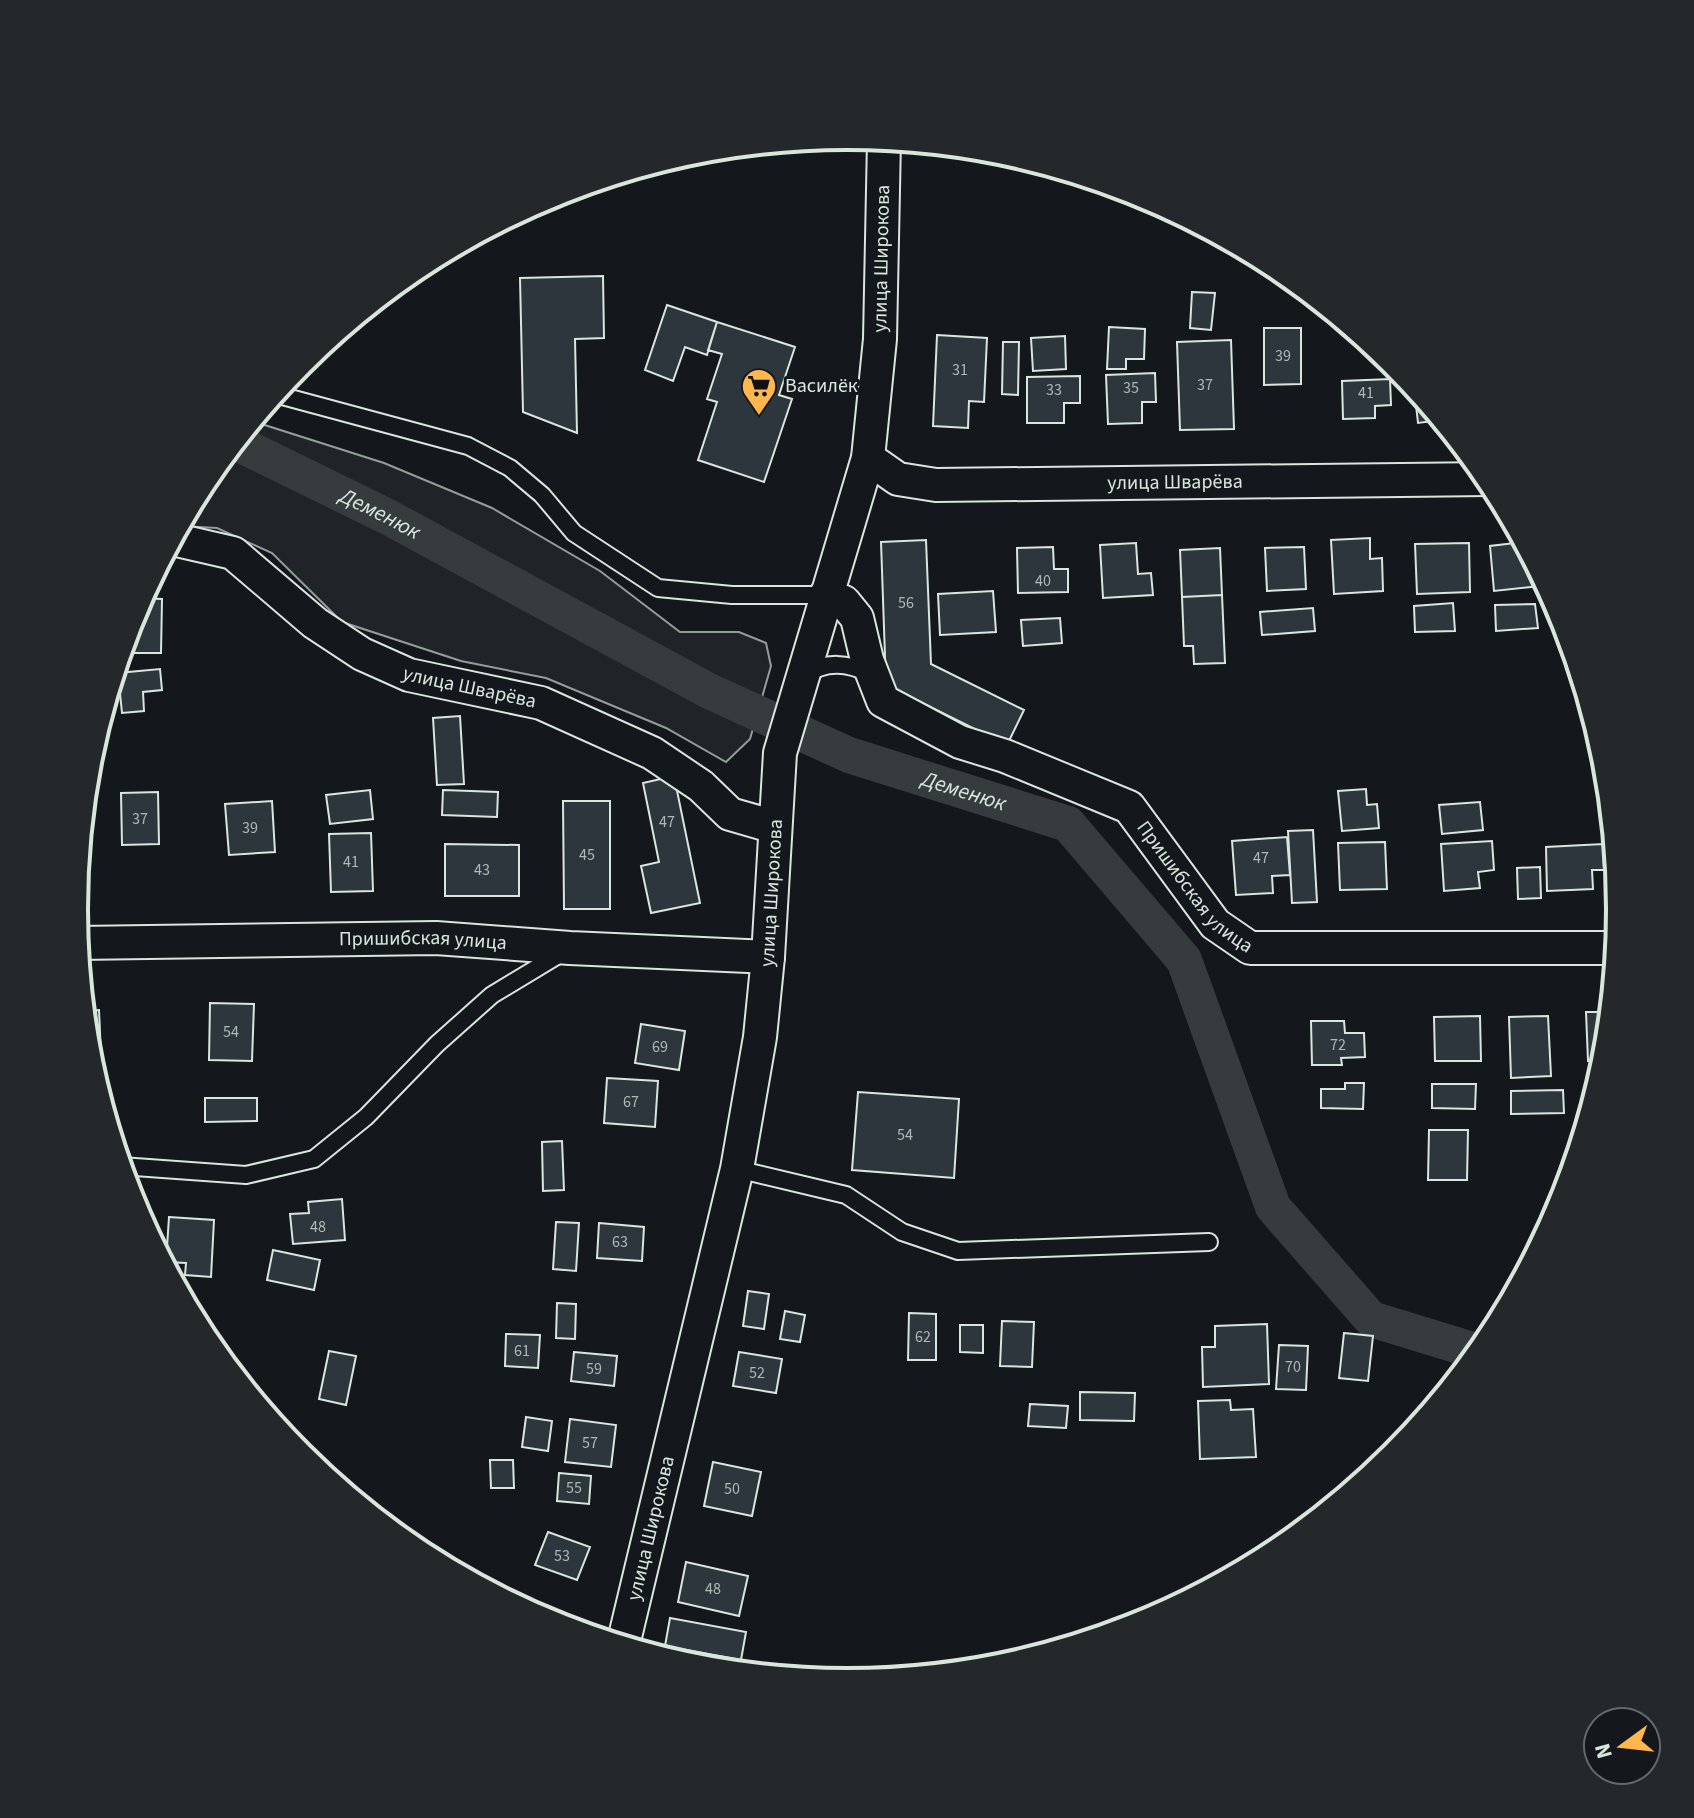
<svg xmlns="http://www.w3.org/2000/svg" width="1694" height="1818" font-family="'Source Sans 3',sans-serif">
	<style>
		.green { fill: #202428; stroke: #939e99; stroke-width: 2 }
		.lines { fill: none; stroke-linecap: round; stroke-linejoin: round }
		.canal { stroke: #363b3e; stroke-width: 36 }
		.building { fill: #2c363c; stroke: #d8e6dc; stroke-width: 2 }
		.lane-casing { stroke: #d8e6dc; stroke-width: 20 }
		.street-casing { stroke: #d8e6dc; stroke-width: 36 }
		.lane { stroke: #14181c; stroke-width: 16 }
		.street { stroke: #14181c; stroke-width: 32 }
		.labels { text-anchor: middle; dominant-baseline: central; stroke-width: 6; stroke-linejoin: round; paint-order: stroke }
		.number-label { font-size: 16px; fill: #adbab4 }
		.street-label { font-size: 20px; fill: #d8e6dc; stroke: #14181c }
		.poi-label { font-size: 20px; fill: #d8e6dc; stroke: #14181c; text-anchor: start }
		.water-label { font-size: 22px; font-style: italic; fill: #d8e6dc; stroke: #14181c }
		.rim { fill: none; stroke: #d8e6dc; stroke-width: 4 }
	</style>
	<rect width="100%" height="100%" fill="#14181c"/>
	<path class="green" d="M252 421 384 463 492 508 600 571 680 632H739L766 643 771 666 750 739 726 762 666 728 546 678 461 661 342 622 272 553 217 528 180 526 205 479Z"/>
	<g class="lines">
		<path class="canal" id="s1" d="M235 442 388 517 709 691 849 755 1068 824 1184 960 1273 1207 1371 1319 1479 1352"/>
	</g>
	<path class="building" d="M603 276 604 338 575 339 577 433 523 412 520 278Z
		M1192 292 1215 293 1211 330 1190 328Z
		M667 305 717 322 707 355 685 347 673 381 645 370Z
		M717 322 795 347 779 395 792 399 764 482 698 460 717 402 707 399 722 354 708 350Z
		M1109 327 1145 329 1144 359H1126V369H1107Z
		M1264 328H1301V384L1264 385Z
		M937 335 987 338 984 402 969 401 968 428 933 426Z
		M1065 336 1066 369 1033 371 1031 338Z
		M1231 340 1234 429 1180 430 1177 342Z
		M1003 342H1019L1018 395 1002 394Z
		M1155 373 1156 402H1142V423L1108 424 1106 375Z
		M1080 376V403H1064V423H1027V377Z
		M1390 379 1391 405 1375 406V418L1343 419 1342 381Z
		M1414 387 1441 420 1418 423Z
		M1370 538V559L1382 558 1383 591 1334 594 1331 540Z
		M926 540 931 664 1024 710 1007 745 886 685 881 542Z
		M1523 542 1529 554 1531 566H1536L1539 571 1540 586 1494 591 1490 546Z
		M1136 543 1138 574 1151 573 1153 595 1103 598 1100 545Z
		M1469 543 1470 592 1417 594 1415 544Z
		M1053 547 1054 569H1068V592L1018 593 1017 548Z
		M1304 547 1306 589 1267 591 1265 548Z
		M1220 548 1222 595 1182 597 1180 550Z
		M993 591 996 632 940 635 938 594Z
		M1222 595 1225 663 1194 664 1193 646H1184L1182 597Z
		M141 598 162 599 161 653H123L133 613Z
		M1453 603 1455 631 1415 632 1414 606Z
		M1535 604 1538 628 1496 631 1495 605Z
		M1313 608 1315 631 1262 635 1260 612Z
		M1060 618 1062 643 1023 646 1021 620Z
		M160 669 162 690 143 692 144 711 122 713 118 673Z
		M460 716 464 784 437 785 433 718Z
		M674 776 700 903 651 913 641 866 659 862 643 783Z
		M1366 789 1367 805 1377 804 1379 828 1342 831 1338 791Z
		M370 790 373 819 330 824 326 795Z
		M443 790 498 792 497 817 442 815Z
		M158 792 159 844 122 845 121 793Z
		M272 801 275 852 229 855 225 804Z
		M563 801H610V909H564Z
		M1480 802 1483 830 1442 834 1439 805Z
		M1313 830 1317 902 1292 903 1288 831Z
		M371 833 373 891 331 892 329 834Z
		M1287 837 1290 875 1272 876 1273 893 1236 895 1232 841Z
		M1492 841 1494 870 1478 872 1480 888 1444 891 1441 844Z
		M1385 842 1387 889 1340 890 1338 843Z
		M445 844 519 845V896H445Z
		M1603 844 1604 870H1592L1593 889 1547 891 1546 847Z
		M1540 867 1541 898 1518 899 1517 868Z
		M210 1003 254 1004 252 1061 209 1060Z
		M99 1010 101 1054 88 1055 84 1011Z
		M1586 1012H1610L1605 1061H1588Z
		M1480 1016 1481 1061H1435L1434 1017Z
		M1548 1016 1551 1076 1511 1078 1509 1017Z
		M1311 1021H1344L1345 1033H1364L1365 1057 1341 1058 1342 1065H1312Z
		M641 1024 685 1031 679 1070 635 1063Z
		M607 1078 658 1081 655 1127 604 1123Z
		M1345 1083H1364L1363 1109 1321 1108V1089H1345Z
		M1432 1084H1476L1475 1109 1432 1108Z
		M1563 1090 1564 1113 1511 1114V1091Z
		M858 1092 959 1099 954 1178 852 1170Z
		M205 1098H257V1121L205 1122Z
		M1429 1130H1468L1467 1180H1428Z
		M562 1141 564 1190 543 1191 542 1142Z
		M342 1199 345 1240 293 1244 290 1214 309 1213 308 1202Z
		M169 1217 214 1220 211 1277 185 1275 186 1263 166 1262Z
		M556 1222 579 1223 576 1271 553 1269Z
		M599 1223 644 1227 642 1261 597 1258Z
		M273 1250 320 1260 314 1290 267 1280Z
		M748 1291 769 1294 764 1329 743 1326Z
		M557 1303 576 1304 575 1339 556 1338Z
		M785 1311 805 1315 800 1342 780 1339Z
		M909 1313 936 1314V1360H908Z
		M1002 1321 1034 1322 1032 1367 1000 1366Z
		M1267 1324 1269 1384 1203 1387 1202 1347H1215V1326Z
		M960 1325H983V1353L960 1352Z
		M1344 1333 1373 1336 1368 1381 1339 1378Z
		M506 1334 540 1335 538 1368 505 1366Z
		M1279 1345 1308 1346 1306 1390 1276 1389Z
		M329 1351 356 1356 346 1405 319 1399Z
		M574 1352 617 1356 614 1386 571 1381Z
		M739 1352 782 1359 776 1393 733 1386Z
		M1080 1392 1135 1393 1134 1421 1080 1420Z
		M1230 1400 1231 1410 1253 1409 1256 1457 1200 1459 1198 1401Z
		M1030 1404 1068 1406 1066 1428 1028 1426Z
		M526 1417 552 1421 548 1451 522 1447Z
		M570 1419 616 1425 611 1467 565 1462Z
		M490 1460H513L514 1488H491Z
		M713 1462 761 1472 752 1516 704 1506Z
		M559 1473 591 1476 589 1504 557 1501Z
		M548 1532 590 1547 577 1580 535 1565Z
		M686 1562 748 1576 739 1616 678 1602Z
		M670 1618 746 1632 741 1660 665 1646Z"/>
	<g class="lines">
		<g class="lane-casing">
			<path id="lane" d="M275 394 468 446 510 468 542 495 574 533 658 588 732 595H826
				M804 676C826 660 848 663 871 674
				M121 1166 246 1175 314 1159 366 1117 437 1044 492 995 565 951
				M737 1169 846 1195 902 1232 958 1251 1209 1242"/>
		</g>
		<g class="street-casing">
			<g id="street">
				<path id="s2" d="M868 458 898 479 936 485 1489 479"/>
				<path id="s3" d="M172 539 233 553 315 623 362 654 409 675 541 703 652 753 701 786 730 814 775 827"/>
				<path id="s4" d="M826 595 844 602 857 618 867 660 883 701 960 742 1005 756 1129 807 1215 924 1250 948H1616"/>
				<path id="s5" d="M77 943 436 938 570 948 768 957"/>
				<path id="s6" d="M623 1645 737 1169 760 1037 768 957 780 753 868 458 880 339 884 140"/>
			</g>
		</g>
		<use href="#lane" class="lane"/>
		<use href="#street" class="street"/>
	</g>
	<defs>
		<g id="supermarket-pin" transform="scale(1.8)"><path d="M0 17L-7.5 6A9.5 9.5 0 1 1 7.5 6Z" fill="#ffb74d" stroke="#14181c"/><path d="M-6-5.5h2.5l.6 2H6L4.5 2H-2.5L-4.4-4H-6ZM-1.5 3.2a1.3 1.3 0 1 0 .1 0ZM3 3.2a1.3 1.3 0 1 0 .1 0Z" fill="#111"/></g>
	</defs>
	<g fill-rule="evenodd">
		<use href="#supermarket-pin" x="759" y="386"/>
	</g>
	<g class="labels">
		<g class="number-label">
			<text x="1283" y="356">39</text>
			<text x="960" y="370">31</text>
			<text x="1205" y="385">37</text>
			<text x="1131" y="388">35</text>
			<text x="1054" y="390">33</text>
			<text x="1366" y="393">41</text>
			<text x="1043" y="581">40</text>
			<text x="906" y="603">56</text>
			<text x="140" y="819">37</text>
			<text x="667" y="822">47</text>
			<text x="250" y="828">39</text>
			<text x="587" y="855">45</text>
			<text x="1261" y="858">47</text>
			<text x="351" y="862">41</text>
			<text x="482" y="870">43</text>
			<text x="231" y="1032">54</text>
			<text x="1338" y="1045">72</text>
			<text x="660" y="1047">69</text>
			<text x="631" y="1102">67</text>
			<text x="905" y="1135">54</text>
			<text x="318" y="1227">48</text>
			<text x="620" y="1242">63</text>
			<text x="923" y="1337">62</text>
			<text x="522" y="1351">61</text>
			<text x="1293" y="1367">70</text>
			<text x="594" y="1369">59</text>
			<text x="757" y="1373">52</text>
			<text x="590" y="1443">57</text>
			<text x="574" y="1488">55</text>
			<text x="732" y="1489">50</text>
			<text x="562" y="1556">53</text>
			<text x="713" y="1589">48</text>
		</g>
		<g class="street-label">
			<text stroke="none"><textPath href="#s6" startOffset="1416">улица Широкова</textPath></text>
			<text stroke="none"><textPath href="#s2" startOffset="314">улица Шварёва</textPath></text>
			<text stroke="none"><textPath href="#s3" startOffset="340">улица Шварёва</textPath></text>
			<text stroke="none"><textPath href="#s4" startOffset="500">Пришибская улица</textPath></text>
			<text stroke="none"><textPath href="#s6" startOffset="768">улица Широкова</textPath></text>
			<text stroke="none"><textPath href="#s5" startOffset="346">Пришибская улица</textPath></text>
			<text stroke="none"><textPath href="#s6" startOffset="120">улица Широкова</textPath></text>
		</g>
		<g class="poi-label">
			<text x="785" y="386">Василёк</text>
		</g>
		<g class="water-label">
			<text stroke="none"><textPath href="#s1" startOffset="162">Деменюк</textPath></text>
			<text stroke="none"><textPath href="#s1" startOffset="810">Деменюк</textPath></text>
		</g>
	</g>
	<path d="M0 0H1694V1818H0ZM88 909a759 759 0 1 1 1518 0a759 759 0 1 1-1518 0Z" fill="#24282b" fill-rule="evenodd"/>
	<path class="rim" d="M88 909a759 759 0 1 1 1518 0a759 759 0 1 1-1518 0Z"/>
	<g transform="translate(1622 1746) rotate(255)"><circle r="38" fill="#14181c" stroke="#626a69" stroke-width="2"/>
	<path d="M0-6L14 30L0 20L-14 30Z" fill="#ffb74d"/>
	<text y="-12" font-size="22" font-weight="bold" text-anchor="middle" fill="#d8e6dc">N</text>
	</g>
</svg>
